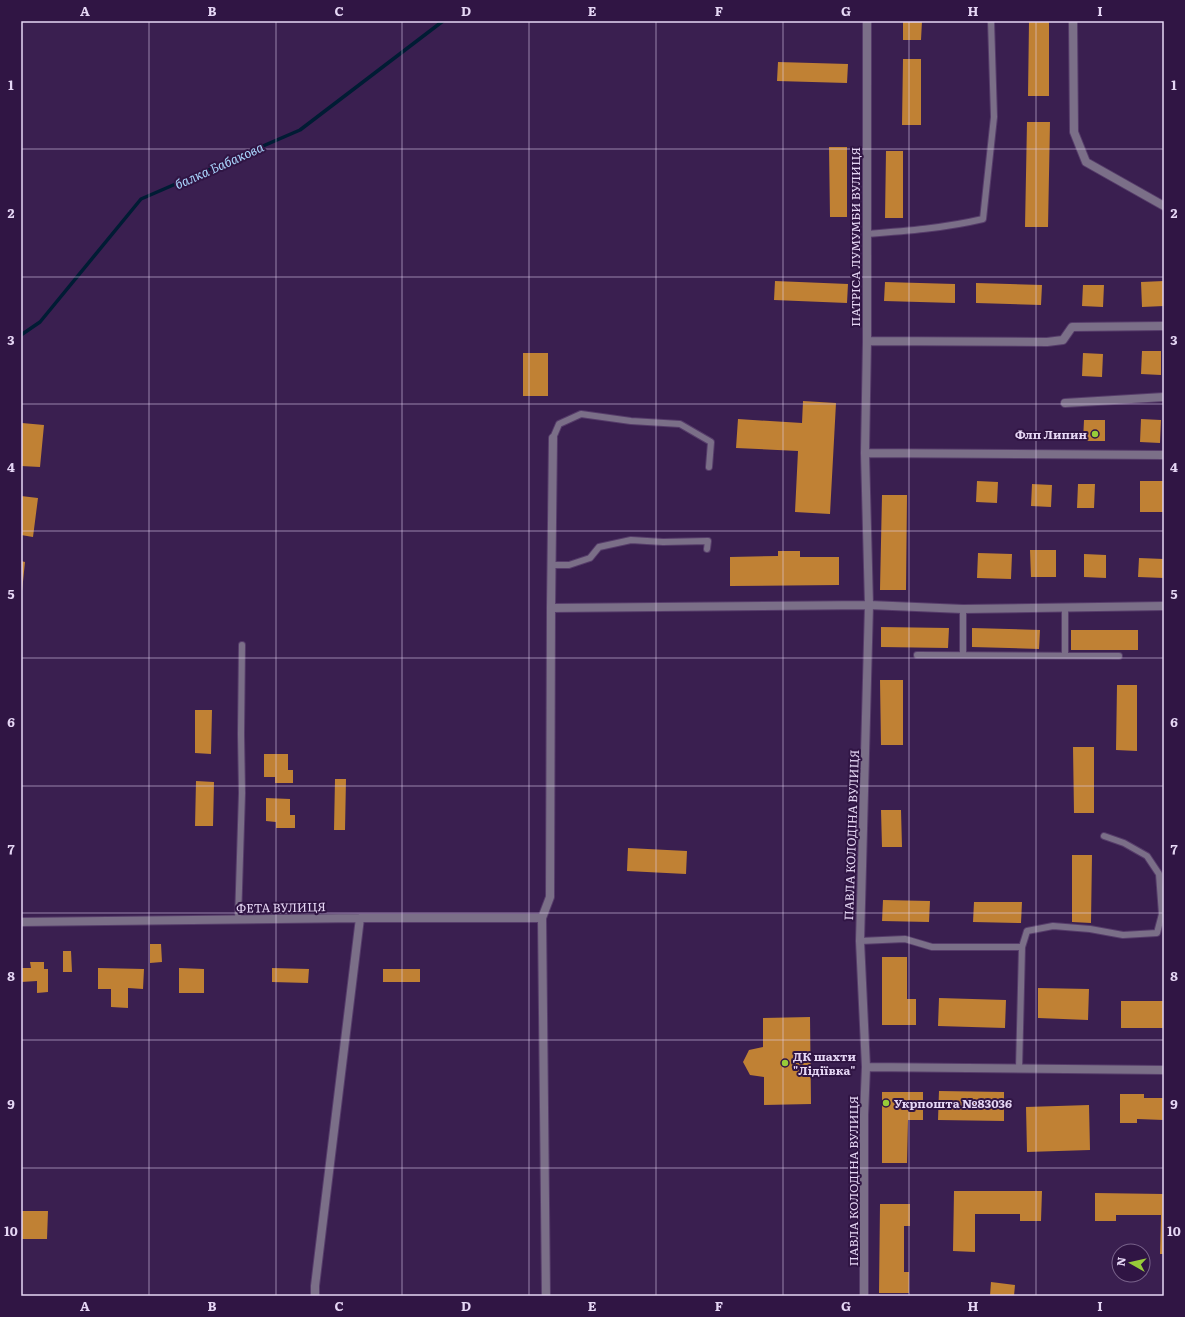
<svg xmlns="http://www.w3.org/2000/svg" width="1185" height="1317" font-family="Literata,serif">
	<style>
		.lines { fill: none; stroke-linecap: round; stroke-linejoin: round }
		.stream { stroke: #001c34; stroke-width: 3.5 }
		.building { fill: #c08134 }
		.service-casing { stroke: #563c6a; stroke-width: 8 }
		.minor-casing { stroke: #563c6a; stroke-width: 10 }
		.service { stroke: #7b6f88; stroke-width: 6 }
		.minor { stroke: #7b6f88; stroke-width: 8 }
		.grid { fill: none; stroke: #e6d7f5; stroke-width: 1; stroke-opacity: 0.55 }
		.poi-dot { fill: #97cc39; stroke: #301544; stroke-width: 1.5 }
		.labels { text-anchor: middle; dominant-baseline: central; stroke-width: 4; stroke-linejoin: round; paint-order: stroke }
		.street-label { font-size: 12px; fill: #e6d7f5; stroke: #301544 }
		.poi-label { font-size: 12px; font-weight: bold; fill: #e6d7f5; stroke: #301544; text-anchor: start }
		.water-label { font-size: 13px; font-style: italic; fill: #a9d4fc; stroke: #301544 }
		.neatline { fill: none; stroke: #e6d7f5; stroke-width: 1.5 }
		.grid-label { font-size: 13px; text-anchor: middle; font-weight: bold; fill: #e6d7f5 }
	</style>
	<rect width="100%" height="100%" fill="#3a1f50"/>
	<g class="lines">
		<path class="stream" d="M21 335 40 322 141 199 300 130 443 21"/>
	</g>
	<path class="building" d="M903 21H922L921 40H903Z
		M1029 21H1049V96H1028Z
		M903 59H921V125H902Z
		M778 62 848 64 847 83 777 81Z
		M1027 122H1050L1048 227H1025Z
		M829 147H847V217H830Z
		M886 151H903V218H885Z
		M775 281 848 284 847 303 774 300Z
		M1164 281V306L1142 307 1141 282Z
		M885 282 955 284V303L884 301Z
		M976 283 1042 285 1041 305 976 303Z
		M1083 285H1104L1103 307 1082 306Z
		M1142 351H1161V375L1141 374Z
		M523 353H548V396H523Z
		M1083 353 1103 354 1102 377 1082 376Z
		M803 401 836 403 830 514 795 512 798 451 736 448 738 419 802 423Z
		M1141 419 1161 420 1160 443 1140 442Z
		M1084 420H1105V441H1083Z
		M22 423 44 425 40 467 21 466Z
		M977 481 998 482 997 503 976 502Z
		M1140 481H1164V512H1140Z
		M1032 484 1052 485 1051 507 1031 506Z
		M1078 484H1095L1094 508H1077Z
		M882 495H907L906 590H880Z
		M21 496 38 498 33 537 21 535Z
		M1030 550H1056V577H1031Z
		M778 551H800V557H839V585L730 586V557L778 556Z
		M978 553 1012 554 1011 579 977 578Z
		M1084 554 1106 555V578L1084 577Z
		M1139 558 1164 559V578L1138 577Z
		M21 561 25 562 22 591H21Z
		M881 627 949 628 948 648 881 647Z
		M972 628 1040 630 1039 649 972 647Z
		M1071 630H1138V650H1071Z
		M880 680H903V745H881Z
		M1117 685H1137V751L1116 750Z
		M195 710H212L211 754 195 753Z
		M1073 747H1094V813H1074Z
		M264 754H288V770H293V783H275V777H264Z
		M335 779H346L345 830H334Z
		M196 781 214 782 213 826H195Z
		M266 798 290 799V815H295V828H276V822L266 821Z
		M881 810H901L902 847H882Z
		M628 848 687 851 686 874 627 871Z
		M1072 855H1092L1091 923 1072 922Z
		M883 900 930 901 929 922 882 921Z
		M974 902H1022L1021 923 973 922Z
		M150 944H161L162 962 150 963Z
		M63 951H71L72 972H63Z
		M882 957H907V999H916V1025H882Z
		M30 962H44V969H48V992L37 993V981L21 982V968H31Z
		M98 968 144 969 143 989 128 988V1008L111 1007V989H98Z
		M179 968 204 969V993H179Z
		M272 968 309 969 308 983 272 982Z
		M383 969H420V982H383Z
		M1038 988 1089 989 1088 1020 1038 1018Z
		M939 998 1006 1000 1005 1028 938 1026Z
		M1121 1001H1164V1028H1121Z
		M810 1017 811 1104 764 1105V1077L750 1075 743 1062 749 1050 763 1047V1018Z
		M939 1091 1004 1092V1121L938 1120Z
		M882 1092H923V1120H908L907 1163H882Z
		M1120 1094H1144V1098H1164V1120L1137 1119V1123H1120Z
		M1089 1105 1090 1150 1027 1152 1026 1107Z
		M954 1191H1042L1041 1221H1020V1214H975V1252L953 1251Z
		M1095 1193 1164 1194V1254H1160L1161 1215H1116V1221H1095Z
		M880 1204H910V1226H904V1272H909V1293H879Z
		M21 1211H48L47 1239H21Z
		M991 1282 1015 1285 1014 1296H990Z"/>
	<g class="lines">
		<g class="service-casing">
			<path id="service" d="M867 234C906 231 945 228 983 219L994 117 991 21
				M553 438 559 424 581 414 631 421 680 424 711 442 709 467
				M551 565H569L590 558 599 547 631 540 663 542 708 541 707 549
				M1065 608V655
				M963 609V654
				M917 655 1119 656
				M238 920 242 793 241 734 242 645
				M860 941 905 939 932 947H1022
				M1019 1069 1022 947 1027 931 1053 926 1090 929 1123 935 1157 933 1162 914 1159 874 1147 856 1124 843 1104 836"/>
		</g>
		<g class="minor-casing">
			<path id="minor" d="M1073 21 1074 132 1086 162 1164 206
				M867 341 1047 342 1063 340 1072 327 1164 326
				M1065 403 1164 397
				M865 453 1164 455
				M551 608 869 605 963 609 1164 606
				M21 922 360 918H542
				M866 1067 1164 1070
				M315 1296V1286L360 918
				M546 1296 542 918 550 897 551 608 553 438
				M864 1296V1115L866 1067 860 941 869 605 865 453 867 341V21"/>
		</g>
		<use href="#service" class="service"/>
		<use href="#minor" class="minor"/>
	</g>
	<path class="grid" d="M149 21V1296M276 21V1296M402 21V1296M529 21V1296M656 21V1296M783 21V1296M909 21V1296M1036 21V1296M21 149H1164M21 277H1164M21 404H1164M21 531H1164M21 658H1164M21 786H1164M21 913H1164M21 1040H1164M21 1168H1164"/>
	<g class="poi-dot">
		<circle cx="1095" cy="434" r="4"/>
		<circle cx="785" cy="1063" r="4"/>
		<circle cx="886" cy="1103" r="4"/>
	</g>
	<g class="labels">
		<g class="street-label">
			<text transform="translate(855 237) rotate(-90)">ПАТРІСА ЛУМУМБИ ВУЛИЦЯ</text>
			<text transform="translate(851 835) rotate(-88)">ПАВЛА КОЛОДІНА ВУЛИЦЯ</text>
			<text transform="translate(281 907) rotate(-1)">ФЕТА ВУЛИЦЯ</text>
			<text transform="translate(853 1181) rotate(-90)">ПАВЛА КОЛОДІНА ВУЛИЦЯ</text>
		</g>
		<g class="poi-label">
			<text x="1087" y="434" text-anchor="end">Флп Липин</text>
			<text x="793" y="1056">ДК шахти<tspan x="793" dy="14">"Лідіївка"</tspan></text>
			<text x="894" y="1103">Укрпошта №83036</text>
		</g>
		<g class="water-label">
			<text transform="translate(219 165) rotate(-24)">балка Бабакова</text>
		</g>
	</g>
	<rect width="1185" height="1317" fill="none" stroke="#301544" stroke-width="44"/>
	<g transform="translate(1131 1263) rotate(278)"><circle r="19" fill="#301544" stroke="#79638b"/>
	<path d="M0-3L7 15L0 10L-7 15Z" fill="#97cc39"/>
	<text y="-6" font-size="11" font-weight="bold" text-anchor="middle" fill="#e6d7f5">N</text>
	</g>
	<rect x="22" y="22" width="1141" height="1273" class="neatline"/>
	<g class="grid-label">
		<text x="85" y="16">A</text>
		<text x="212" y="16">B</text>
		<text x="339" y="16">C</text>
		<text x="466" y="16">D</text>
		<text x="592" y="16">E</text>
		<text x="719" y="16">F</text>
		<text x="846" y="16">G</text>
		<text x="973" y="16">H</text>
		<text x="1100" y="16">I</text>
		<text x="11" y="90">1</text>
		<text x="1174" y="90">1</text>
		<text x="11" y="218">2</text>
		<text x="1174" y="218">2</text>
		<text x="11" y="345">3</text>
		<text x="1174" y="345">3</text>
		<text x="11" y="472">4</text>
		<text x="1174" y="472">4</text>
		<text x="11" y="599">5</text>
		<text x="1174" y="599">5</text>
		<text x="11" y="727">6</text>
		<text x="1174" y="727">6</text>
		<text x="11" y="854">7</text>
		<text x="1174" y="854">7</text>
		<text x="11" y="981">8</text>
		<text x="1174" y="981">8</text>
		<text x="11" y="1109">9</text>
		<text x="1174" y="1109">9</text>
		<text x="11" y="1236">10</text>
		<text x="1174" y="1236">10</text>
		<text x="85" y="1311">A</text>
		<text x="212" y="1311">B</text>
		<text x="339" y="1311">C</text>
		<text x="466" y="1311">D</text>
		<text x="592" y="1311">E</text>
		<text x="719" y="1311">F</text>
		<text x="846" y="1311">G</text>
		<text x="973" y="1311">H</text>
		<text x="1100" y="1311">I</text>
	</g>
</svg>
